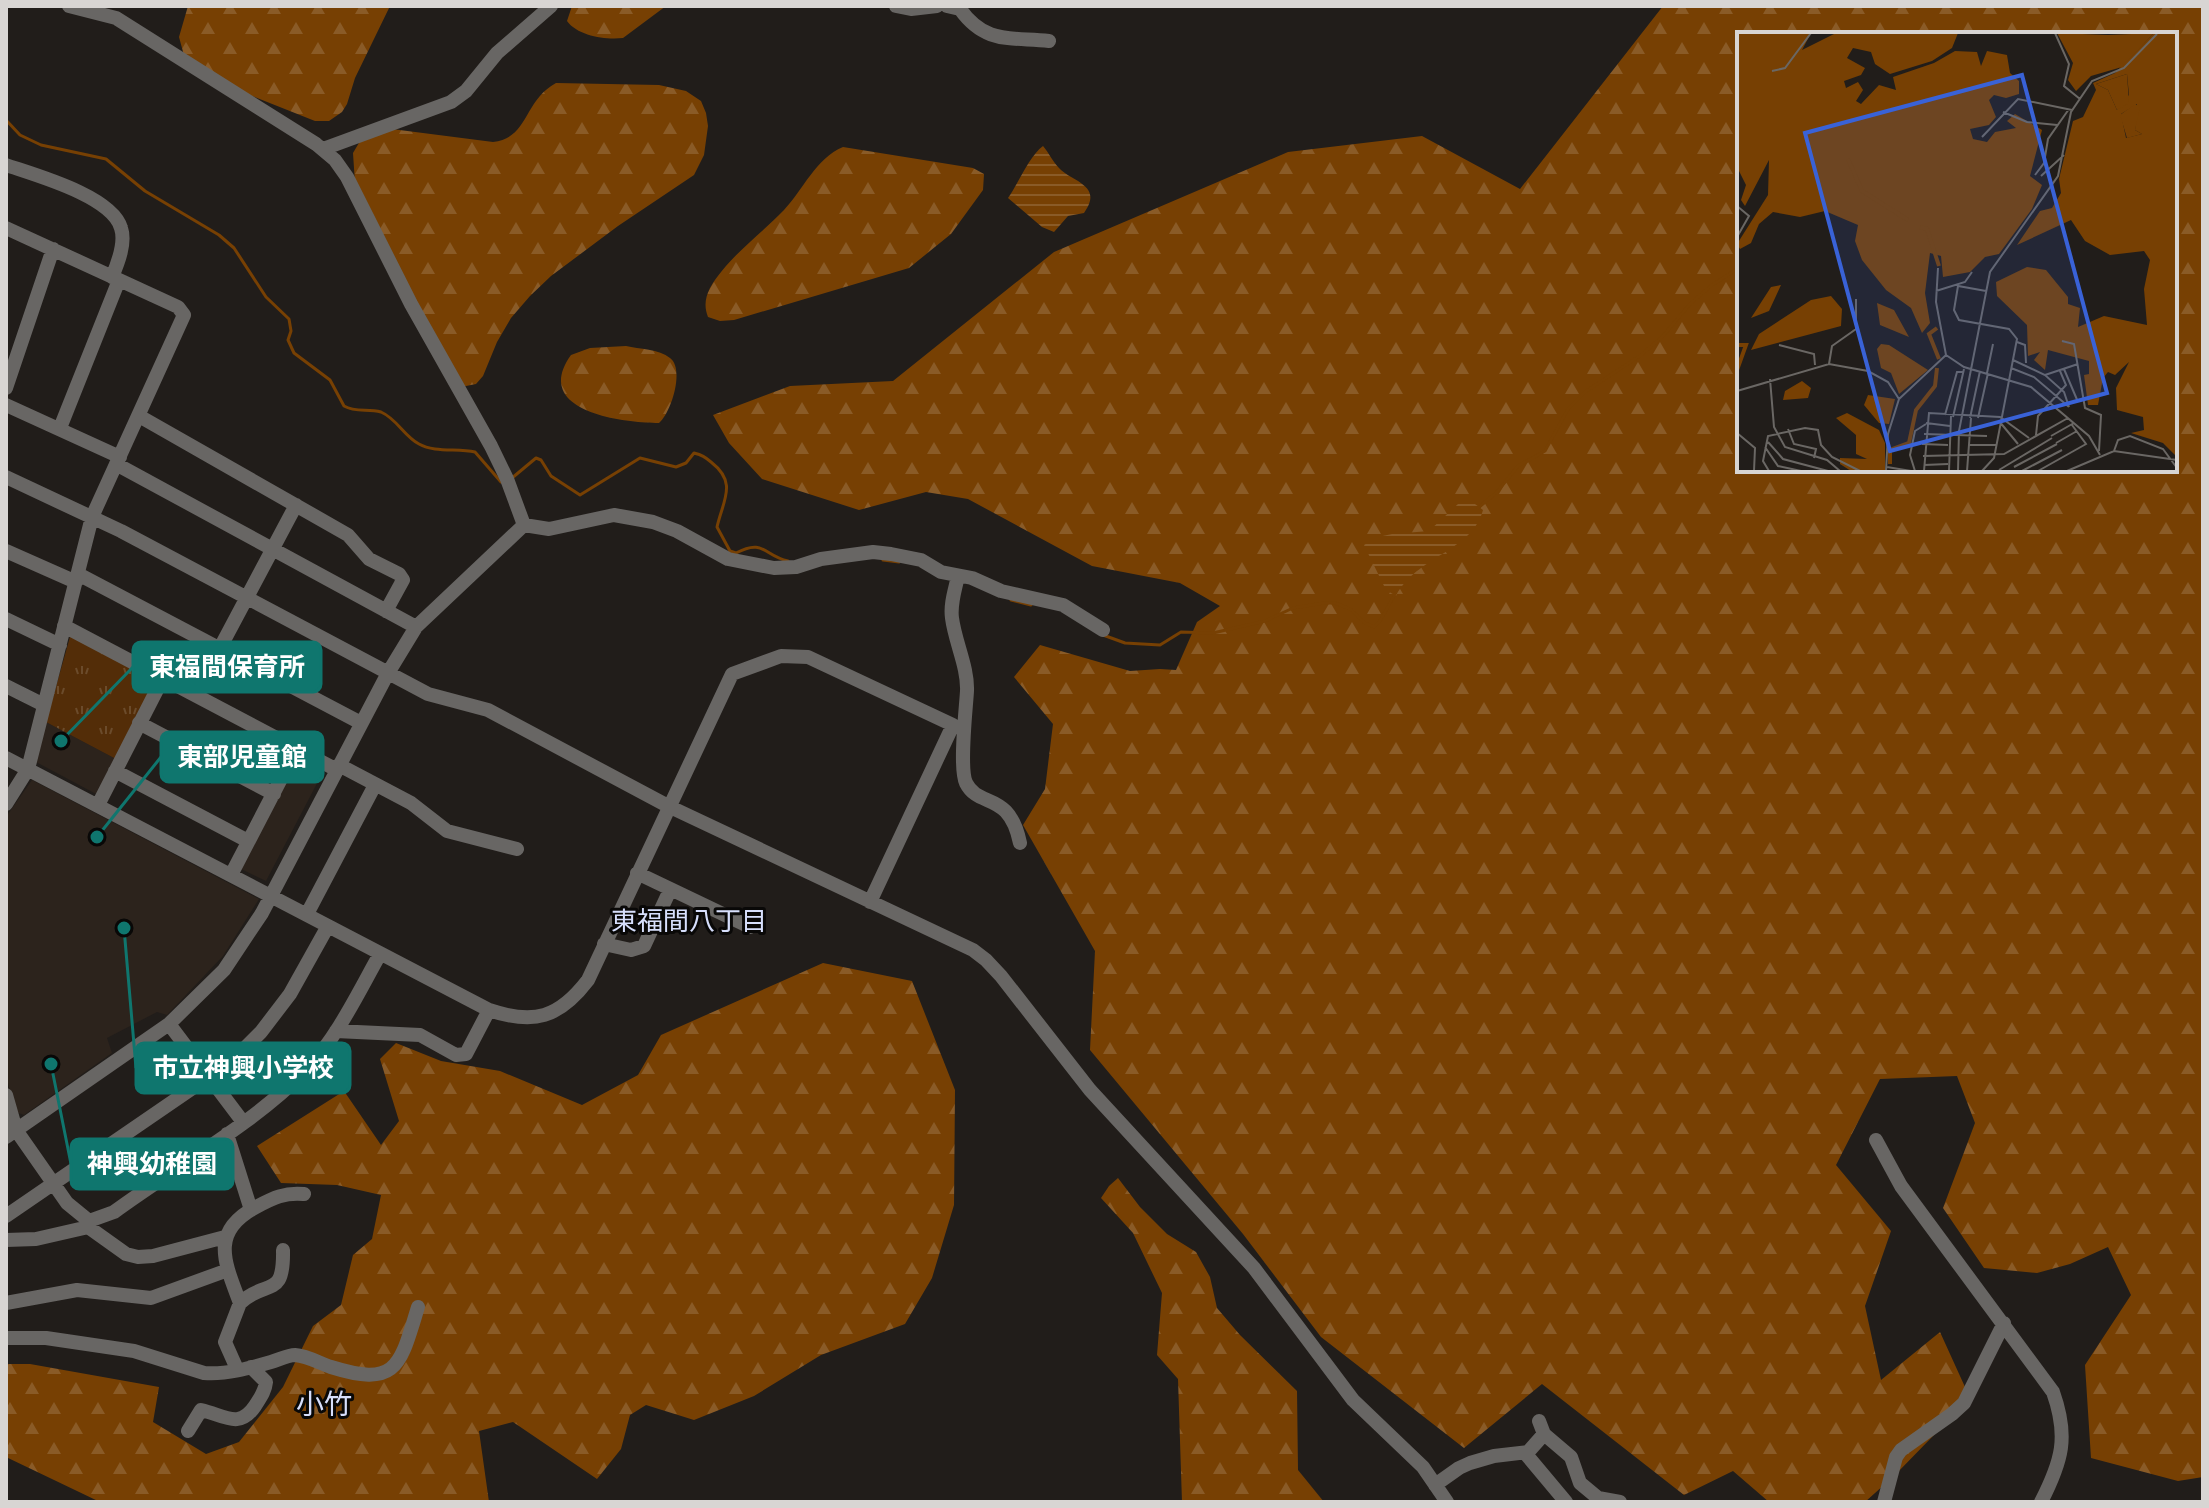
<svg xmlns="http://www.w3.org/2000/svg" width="2209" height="1508" font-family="Lato,'Noto Sans JP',sans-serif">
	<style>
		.built { fill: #2c231c }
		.forest { fill: url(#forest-firs); fill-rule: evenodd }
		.park { fill: url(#park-tufts) }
		.water { fill: url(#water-rules) }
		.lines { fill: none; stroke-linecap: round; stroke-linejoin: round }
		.stream { stroke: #774003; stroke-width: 3 }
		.minor { stroke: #686664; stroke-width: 14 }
		.labels { text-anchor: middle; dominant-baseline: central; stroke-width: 6; stroke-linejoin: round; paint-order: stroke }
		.neighbourhood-label { font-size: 26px; fill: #d7dffc; stroke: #090807 }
		.quarter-label { font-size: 28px; fill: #d7dffc; stroke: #090807 }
		.inset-river { fill: none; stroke: #774003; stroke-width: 4 }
		.inset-road { fill: none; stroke: #6a6764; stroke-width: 2 }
		.view { fill: #3962d7; fill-opacity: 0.15; stroke: #3962d7; stroke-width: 4 }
		.inset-edge { fill: none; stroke: #d8d5d3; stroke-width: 4 }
		.leader { fill: none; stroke: #0f766e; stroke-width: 3 }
		.callout-dot { fill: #0f766e; stroke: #090807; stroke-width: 3 }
		.callout { fill: #0f766e; stroke: #0f766e; stroke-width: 3 }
		.callout-label { font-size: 26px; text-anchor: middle; font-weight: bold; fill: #fff }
	</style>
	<defs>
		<pattern id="forest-firs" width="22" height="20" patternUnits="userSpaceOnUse" patternTransform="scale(2)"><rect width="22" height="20" fill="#774003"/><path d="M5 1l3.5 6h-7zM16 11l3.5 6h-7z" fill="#8a5b27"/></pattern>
		<pattern id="park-tufts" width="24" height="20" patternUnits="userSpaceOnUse" patternTransform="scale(2)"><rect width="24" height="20" fill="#532d08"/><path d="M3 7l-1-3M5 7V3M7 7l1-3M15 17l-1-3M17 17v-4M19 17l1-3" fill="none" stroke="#6b4b2b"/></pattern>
		<pattern id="water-rules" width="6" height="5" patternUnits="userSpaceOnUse" patternTransform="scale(2)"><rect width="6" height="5" fill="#774003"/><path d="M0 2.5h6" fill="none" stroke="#8a5b27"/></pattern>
	</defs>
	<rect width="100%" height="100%" fill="#211d1a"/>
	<path class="built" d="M46 722 116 759 98 795 36 762Z
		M300 756 325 768 266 881 239 868Z
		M32 780 259 899 223 956 167 1015 157 1012 107 1038 112 1053 24 1115 16 1112 6 1076V817Z"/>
	<path class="forest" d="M188 6H390L355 78 347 104 342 112 329 121H315L247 94 185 59 179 37Z
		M572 6H666L623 38C605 40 578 36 567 21Z
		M1663 6H2203V1477L2178 1481 2091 1458 2085 1365 2131 1295 2108 1247 2070 1264 2037 1273 1984 1268 1943 1208 1975 1123 1957 1076 1880 1079 1836 1165 1891 1231 1865 1306 1881 1380 1940 1332 1970 1398 1895 1475 1865 1502H1769L1733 1471 1684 1495 1542 1384 1464 1448 1321 1337 1243 1234 1090 1050 1095 951 1023 825 1045 789 1053 724 1014 677 1040 645 1130 671 1160 669 1176 670 1197 622 1220 606 1180 583 1092 566 968 499 926 492 859 510 762 479 729 443 713 415 790 386 893 381 1054 252 1288 152 1422 136 1520 189ZM1739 34H2175V470H1739Z
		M556 83 659 85 686 91 701 101 706 113 708 126 704 155 694 175 618 226 551 276 530 296 511 318 497 342 483 376 476 384 461 387 355 183 353 153 366 131 384 128 493 142C529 138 523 101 556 83Z
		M843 147 973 168 984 174 983 190 951 234 909 268 734 320 720 321 708 317C704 307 705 298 710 288 728 257 760 235 784 210 803 190 816 158 843 147Z
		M626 346C639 349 659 349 670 358 685 369 671 413 659 423 621 423 531 411 571 355L590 348Z
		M823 963 912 981 955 1090 954 1205 932 1278 905 1324 821 1355 754 1396 694 1420 646 1405 630 1415 621 1449 597 1479 513 1422 479 1431 489 1502H100L6 1457V1364H30L159 1387 153 1422 206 1454 239 1442 283 1387 313 1326 341 1305 353 1255 372 1239 381 1195 337 1185 281 1183 257 1146 344 1091 381 1145 399 1121 380 1059 396 1043 441 1061 500 1071 582 1105 638 1075 661 1035Z
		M1118 1178 1140 1207 1167 1234 1196 1252 1210 1277 1217 1308 1240 1335 1297 1391 1298 1470 1324 1502H1182L1178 1379 1157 1355 1162 1293 1133 1233 1101 1198 1109 1186Z"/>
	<path class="park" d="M74 635 154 679 155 685 116 759 46 722 70 637Z"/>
	<path class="water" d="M1043 146C1049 153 1053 162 1059 168 1072 182 1104 185 1084 213L1068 216 1054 232 1042 227 1008 198C1018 184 1030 155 1043 146Z
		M1471 501 1483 510C1472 552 1416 556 1396 596L1386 590 1364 545 1378 537 1392 534 1429 531 1458 504Z"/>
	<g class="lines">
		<path class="stream" d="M6 120 20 135 41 145 106 159 145 191 219 235 234 248 266 297 289 319 291 331 288 340 294 353 330 380 344 406C356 413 368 408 381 412 397 419 404 436 419 444 435 453 457 448 475 452L501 482
			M512 478 536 458 541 460 551 476 580 495 640 458 676 467 686 463 694 453C702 455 705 457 711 462 738 483 723 500 717 527L730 551 736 553C764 538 764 556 788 561
			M1478 508 1497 492 1518 466 1545 451 1568 409 1585 392 1641 355 1662 337 1691 303 1712 285 1739 268
			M883 560 899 562
			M1011 600 1031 605
			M1103 635 1125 643 1160 645 1181 632 1213 633 1265 621 1293 608 1324 603H1335L1350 609 1365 623 1374 627 1380 621 1395 594"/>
		<path class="minor" d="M69 6 116 18 316 144 335 160 347 177 411 304 491 446 507 479 524 525
			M896 6 911 9 937 6
			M947 6 960 9C985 44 1009 37 1049 41
			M323 149 451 102 466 91 497 53 551 6
			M6 165C35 175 112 196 121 228 126 243 118 263 112 277
			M6 228 178 307 184 315 92 517 28 769 6 804
			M6 388 53 249
			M6 405 120 457
			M139 416 348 535 369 559 399 574 403 580 386 611
			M60 428 119 280
			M116 464 416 627
			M6 477 121 531 428 694 488 710 668 806 973 950 986 960 1001 976 1090 1090 1254 1268 1353 1400 1423 1467 1447 1502
			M6 551 76 582
			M78 574 361 723
			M958 576C955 590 950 604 952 618 955 642 968 667 967 691 966 709 959 768 966 783 979 809 1009 790 1020 843
			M6 619 60 645
			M64 626 337 770
			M6 686 44 705
			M195 695 296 505
			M139 723 274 794
			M6 758 489 1010C534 1025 559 1018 588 980L732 674 781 656 808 657 953 725 870 902
			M339 765 411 803 447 831 517 849
			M115 771 248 841
			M98 805 163 678
			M637 873 750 927
			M231 875 297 748
			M307 914 375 785
			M604 944 631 950 644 946 670 890
			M169 1024 243 1122
			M336 1031 420 1035 456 1055 466 1054 489 1010
			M6 1095 16 1130 67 1203 89 1221 91 1229 126 1254 138 1257 153 1256 225 1237
			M227 1134 251 1210
			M6 1137 169 1024 224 970 262 913 388 673 416 627 524 525 549 529 614 515 653 522 677 531 728 559 774 568 796 567 821 559 873 552 891 554 921 560 941 572 972 578 1001 591 1063 605 1103 630
			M1876 1140 1901 1186 2053 1392C2069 1437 2062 1461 2041 1502
			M6 1216 232 1061 261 1032 290 994 328 926
			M6 1240 36 1239 84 1228 89 1221 114 1212C178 1165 251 1126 307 1069 338 1036 358 993 380 954
			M6 1303 77 1290 151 1298 228 1270
			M240 1303C267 1278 284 1300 283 1250
			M6 1338H46L134 1351 204 1373C225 1375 250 1368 271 1362 278 1360 288 1355 295 1355 308 1356 319 1363 331 1367 398 1388 400 1365 418 1307
			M237 1369 225 1342 240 1303C225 1263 209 1232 256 1207 273 1198 285 1192 304 1194
			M1539 1421 1544 1434 1571 1457 1580 1483 1598 1498 1620 1502
			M188 1431 201 1410C224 1415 239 1430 255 1406 260 1398 265 1392 266 1382L251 1367
			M1525 1453 1566 1502
			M1435 1485 1459 1468 1470 1463 1494 1456 1528 1452 1544 1434
			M1884 1502 1896 1457 1901 1450 1952 1414 1964 1403 2004 1323"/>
	</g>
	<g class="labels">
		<g class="neighbourhood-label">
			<text x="689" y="920">東福間八丁目</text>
		</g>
		<g class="quarter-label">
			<text x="324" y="1403">小竹</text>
		</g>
	</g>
	<g transform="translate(1737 32)">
		<rect width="440" height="440" fill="#211d1a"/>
		<path d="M0 1H74L65 18 99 1H221L215 16 195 29 153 42 138 32 134 20 116 16 110 26 128 36 124 43 107 49 109 56 121 50 126 58 119 69 124 72 142 53 159 58 156 45 197 31 218 19 240 20 244 34 250 19 270 23 273 41 282 49V62L269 66 257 63 252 68 259 85 252 93 233 97 236 107 250 110 258 100 279 96 270 89 278 82 305 98 293 144 305 153 295 177 262 222 248 225 233 240 206 245 204 224 193 221 188 261 193 291 185 301 174 276 149 258 125 228 118 209 121 193 88 179 63 185 36 180 22 192 14 211 3 217 0 212 31 163 32 128 8 174 4 168 9 153 0 135ZM417 1H440L439 424 426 411 394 401 407 398 406 385 380 378 379 356 392 330 378 343 371 340 366 346 361 373H351L347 343 352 342V329L311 318 308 338 297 328 303 320 291 324 290 293 260 264 259 250 290 235 309 238 331 265V272L343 276 341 295 367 284 410 293 407 257 413 228 407 219 373 223 348 209 334 188 280 213 303 179 315 176 324 161 322 147 336 89 346 85 359 58 356 51 378 41ZM390 42 392 63 380 78 371 58 359 52ZM400 72 398 98 405 102 389 106 384 82ZM44 253 32 279 14 286 34 255ZM94 264 105 277 104 294 14 318 22 302 74 268ZM140 271 157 278 172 305 143 293ZM144 312 152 313 191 338 162 362 154 341 144 336 140 317ZM65 349 74 356 71 366 46 368 48 359ZM131 363 158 367 152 392 142 391 127 373ZM110 381 142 398 148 411V439H114L103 432V426L130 427 119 422V403L99 386Z" fill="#774003" fill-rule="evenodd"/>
		<path d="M320 1 371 3 417 1 385 35 354 44 339 59 331 48 336 31ZM390 42 392 71 380 78 371 58 359 52ZM398 72 403 75 398 98 405 102 390 106 383 83Z" fill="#774003"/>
		<path class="inset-river" d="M111 127 125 159 171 188M183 195 190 197 202 234M200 296 192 302 202 327M0 313H9L0 338M153 432V418L172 411 179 378 198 354 200 336"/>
		<path class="inset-road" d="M318 1 332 32 327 54 343 67M35 39 48 36 74 1M266 80 290 90 320 93M245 105 281 67 335 78M298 143 307 131 311 107 332 77M304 144 327 123M0 174 12 184 0 205M0 234V271M201 236 199 270 209 323 227 335 294 355 352 404 363 423M199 259 228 250 235 240M325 309 337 312 348 376 364 383 362 419M280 310 288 313 289 331M42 313 77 322 78 333M276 328 308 343 327 360 332 375M92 332 95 314 119 297V267M274 336 297 345 332 375M327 337 341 370M250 341 256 312M308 343 341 332M33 347 37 395 48 415 90 428 103 439M0 359 92 332 131 339 151 350 162 367M1 359V390M208 383 220 340H226M216 385 227 337M233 386 243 339M241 386 251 341M262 389 281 412M189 391 213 394M51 397 57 412 79 417 77 426M0 401 18 416 17 439M187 402 250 404M299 403 301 384 329 353 323 339M314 404 337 391M31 410 46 427 91 439M319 411 340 399M185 412 211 413M231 413H259M28 415 41 434 64 439M377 419 381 408 393 404 426 417 440 436M186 424 267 422 331 386M187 433 211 432M150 435 174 439M277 435 320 412M262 438 315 406M32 439 26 429 31 404 68 396 81 398 84 413 95 425 123 439M149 439 151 402 162 367 209 323M178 439 173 423 178 399 189 392M187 439 192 381 263 385 292 406M212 439 214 384M221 439 222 399 253 240 321 144 334 80 355 49 387 36 420 2M230 439 234 386M245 439 257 426 280 307 272 297 222 288 217 278 221 254 249 259M285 439 325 418M301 439 349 412 335 393M330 439 377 419 440 428"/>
		<path class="view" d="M285 43 370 361 153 419 68 101Z"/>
		<rect width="440" height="440" class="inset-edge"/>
	</g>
	<path class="leader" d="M61 741L133 667M97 837L161 757M124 928L136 1068M51 1064L71 1164"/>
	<g class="callout-dot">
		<circle cx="61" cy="741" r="8"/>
		<circle cx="97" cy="837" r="8"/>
		<circle cx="124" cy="928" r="8"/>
		<circle cx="51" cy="1064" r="8"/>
	</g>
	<g class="callout">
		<rect x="133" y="642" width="188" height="50" rx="8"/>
		<rect x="161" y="732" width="162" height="50" rx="8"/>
		<rect x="136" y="1043" width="214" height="50" rx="8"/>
		<rect x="71" y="1139" width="162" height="50" rx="8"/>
	</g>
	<g class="callout-label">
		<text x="227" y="676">東福間保育所</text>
		<text x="242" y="766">東部児童館</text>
		<text x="243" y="1077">市立神興小学校</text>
		<text x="152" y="1173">神興幼稚園</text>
	</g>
	<rect width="2209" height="1508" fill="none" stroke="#d8d5d3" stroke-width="16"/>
</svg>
